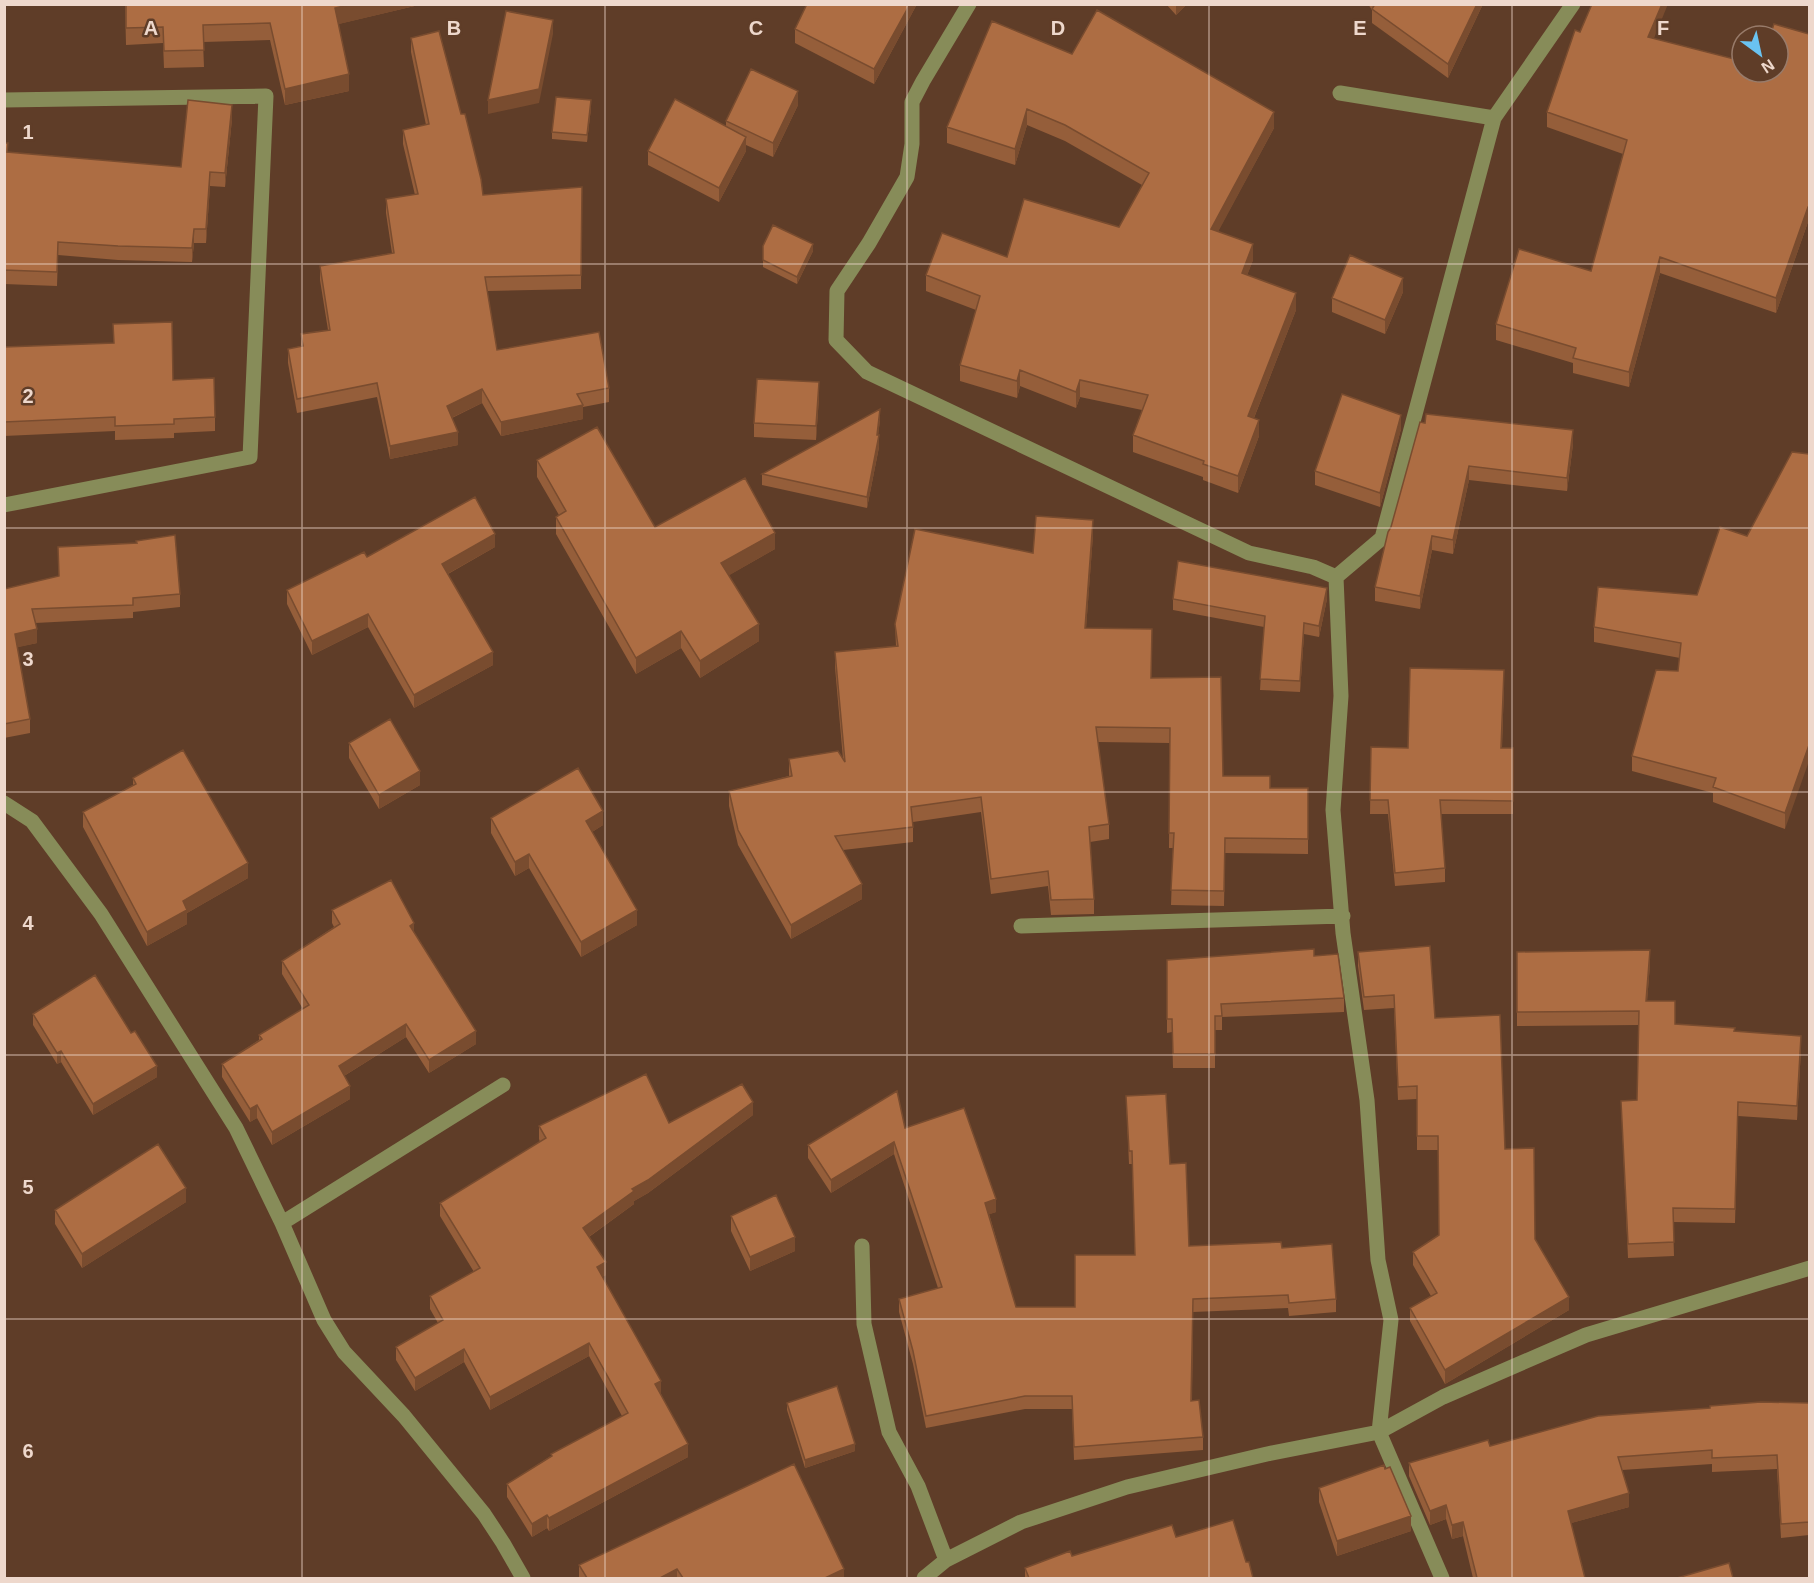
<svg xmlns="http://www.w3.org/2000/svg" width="1814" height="1583" font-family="Arial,sans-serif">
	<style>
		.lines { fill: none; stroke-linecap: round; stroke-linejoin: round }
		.minor { stroke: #878c59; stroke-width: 15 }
		.wall { fill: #955e3a }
		.shaded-wall { fill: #794c2f }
		.building { fill: #ad6d43; stroke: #794c2f; stroke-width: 1.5 }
		.grid { fill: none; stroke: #eed8cc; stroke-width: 1.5; stroke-opacity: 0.55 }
		.grid-label { font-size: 20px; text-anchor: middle; font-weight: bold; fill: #eed8cc; stroke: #5f3d28; stroke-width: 5; stroke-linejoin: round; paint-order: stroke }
	</style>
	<rect width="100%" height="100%" fill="#5f3d28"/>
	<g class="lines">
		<path class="minor" d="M969 4 923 81 912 102V144L907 177 869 243 837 291 836 340 867 372 1249 553 1313 567 1336 577 1382 538 1494 118 1573 4
			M1340 93 1494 118
			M4 100 266 96 250 457 4 505
			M1336 577 1341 696 1333 810 1343 933 1367 1100 1378 1260 1391 1320 1379 1432 1442 1578
			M4 803 32 821 101 914 236 1128 282 1223 324 1320 344 1352 404 1416 484 1514 503 1543 523 1578
			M1021 926 1343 916
			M282 1223 503 1085
			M862 1246 864 1324 889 1432 918 1486 946 1560
			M924 1578 946 1560 1021 1522 1127 1487 1267 1454 1379 1432 1443 1397 1586 1335 1810 1268"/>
	</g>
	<path class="wall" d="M125 4H423L338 24 349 91 285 105 270 40 203 42 204 67 164 68 163 43 126 45Z
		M917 4 874 84 795 43V29Z
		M1166 4H1187L1176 15Z
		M1368 4H1483L1448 78 1372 23V10Z
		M1580 32 1654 39 1778 72 1809 34V222H1808L1776 313 1660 273 1629 387 1573 373V363L1496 340V324L1591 271 1623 154 1547 127V112Z
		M411 38 483 195 582 187 581 289 487 291 497 350 609 388V402L583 407V419L501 436 482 403 452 418 458 445 390 459 377 397 297 413 288 363V349L301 346V334L328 330 320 280V266L392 253 386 213V199L415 195 403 144V130L426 125 411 52Z
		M1072 54 1274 128 1218 231 1253 260 1247 275 1296 310 1254 418 1259 436 1238 493 1203 480V477L1133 452V435L1142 410 1080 397 1076 408 1020 386 1017 398 960 381V365L976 310 926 291V275L1007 257 1119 227 1142 185 1065 141 1027 125 1015 165 947 143V127Z
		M798 105 773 157 746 145V151L719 202 648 165V151L726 126V121Z
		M591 108 587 142 552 139V132Z
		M232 119 225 187 210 186 206 243H194L192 262 118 260 58 255 57 286 4 284V143L8 152 181 167Z
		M763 246 813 251 797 284 763 267Z
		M1403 292 1385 334 1332 312V298Z
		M4 347 173 380 215 417V431L174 433V438L115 440V431L4 436Z
		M819 397 816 440 754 437V423Z
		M880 420 878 435 879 447 867 508 762 485V474Z
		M1425 423 1573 444 1567 491 1469 480 1453 554 1432 550 1420 609 1375 601V587Z
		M1401 429 1380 507 1315 485V471Z
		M1792 452 1785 829 1713 802V793L1632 771V756L1678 671 1680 658 1594 642V627L1697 595 1747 536Z
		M537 460 655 527 775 549 729 575 759 641 700 678 681 648 636 674 556 534V517L559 515 537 477Z
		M1093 535 1086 628 1151 678 1223 776 1270 788H1308V854L1225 853 1224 906 1171 905 1173 848H1169L1170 743 1098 742 1109 824V839L1090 842 1094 899V914L1051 915 1048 886 991 894 981 812 913 822V842L843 850 862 899 791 939 738 845 729 806V791L789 776V759H843L835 667V652L896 646 895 624 1033 553Z
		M58 547 180 594V607L133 612V618L35 623 37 643 17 647 30 719V733L4 738V589L59 576Z
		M495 547 448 574 493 665 414 708 368 627 312 655 287 604V590L367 557Z
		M1173 599H1327L1319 637 1304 634 1300 692 1260 690 1264 627 1173 610Z
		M1504 683 1502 748H1513V814H1441L1445 868V882L1395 886 1388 814H1370L1371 747 1408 748Z
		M349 743 420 785 379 809 349 758Z
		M133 778 248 878 187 913V924L147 946 83 827V812L133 785Z
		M491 818 603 825 592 832 637 925 581 957 529 868 515 876 491 833Z
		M332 910 414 932 476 1044 429 1073 406 1037 344 1076 350 1099 272 1145 257 1118 250 1122 222 1077V1064L259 1040V1035L303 1009 282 974V961L334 927 332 923Z
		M1358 952 1435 1018 1505 1149 1535 1239 1569 1310 1445 1384 1410 1321V1308L1431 1296 1413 1265V1252L1439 1235 1438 1150H1417V1099L1398 1100 1394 1008 1364 1010 1358 966Z
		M1517 952 1650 964 1647 1001 1675 1024 1735 1032 1801 1049 1797 1120 1738 1116 1735 1223 1673 1222 1674 1256 1628 1258 1621 1101 1637 1100 1639 1025 1517 1026Z
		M1314 956 1344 998V1012L1222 1017V1030H1215V1068H1173L1172 1032 1167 1033V960Z
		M33 1014 131 1033 157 1077 93 1115 61 1062 57 1064 33 1025Z
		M1126 1096 1170 1164 1189 1246 1282 1248 1336 1299V1312L1289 1316 1288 1308 1193 1312 1192 1401 1203 1437V1450L1074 1460 1072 1409H1025L926 1428 913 1364 899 1312V1299L938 1288 894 1154 831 1193 808 1158V1145L905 1128 996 1212 989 1214 1016 1307H1075L1135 1255 1132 1164H1129Z
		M753 1115 648 1193 634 1201V1204L589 1237 606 1275 602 1277 661 1394 688 1457 549 1531 547 1528 532 1537 507 1497V1484L551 1456V1454L622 1416 589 1356 490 1410 464 1362 415 1391 396 1360V1347L438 1323 430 1309V1296L474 1272 440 1216V1203L540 1142 539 1139V1126L669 1123Z
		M186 1202 82 1268 55 1224V1210Z
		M731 1216 795 1251 750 1271 731 1231Z
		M787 1403 855 1451 805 1468 787 1410Z
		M1809 1403V1535L1781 1538 1777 1469 1712 1472V1464L1622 1470 1629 1507 1571 1523 1585 1578H1473L1463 1536 1452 1539 1446 1519 1430 1525 1409 1476V1463L1490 1446Z
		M794 1464 844 1578H579V1565Z
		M1319 1488 1411 1531 1337 1556 1319 1502Z
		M1176 1537 1246 1562 1253 1578H1025V1568L1072 1556Z"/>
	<path class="shaded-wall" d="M352 4H423L335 25V8Z
		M910 4H917L874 84V69Z
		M1176 4H1187L1176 15Z
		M1477 4H1483L1448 78V64Z
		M1662 4H1668L1648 53V37Z
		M553 20V34L539 103 488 114V100Z
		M349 74V91L285 105V89Z
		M798 91V105L773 157V143Z
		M591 100V108L587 142V135Z
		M232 105V119L225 187V173Z
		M1027 109V125L1015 165V149Z
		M1274 112V128L1211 245V229Z
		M746 137V151L719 202V188Z
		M210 172V186L206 243V229Z
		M1808 207V222L1776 313V298Z
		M194 229V243L192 262V248Z
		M813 244V251L797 284V277Z
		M1253 244V260L1242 289V273Z
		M1660 257V273L1629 387V372Z
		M1403 278V292L1385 334V320Z
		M1296 293V310L1248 433V416Z
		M1020 370V386L1017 398V381Z
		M1080 380V397L1076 408V392Z
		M819 382V397L816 440V426Z
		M482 389V403L447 420V406Z
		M583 405V419L501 436V422Z
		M880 409V420L877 446V435Z
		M1401 415V429L1380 507V493Z
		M1259 420V436L1238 493V476Z
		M1573 430V444L1567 491V478Z
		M458 432V445L390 459V446Z
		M879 435V447L867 508V497Z
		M1469 466V480L1453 554V540Z
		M1093 520V535L1085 643V628Z
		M775 533V549L721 580V563Z
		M495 534V547L442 577V564Z
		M1432 536V550L1420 609V596Z
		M1327 588V599L1319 637V626Z
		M368 614V627L312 655V641Z
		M1304 623V634L1300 692V681Z
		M759 624V641L700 678V661Z
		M37 629V643L15 648V634Z
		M681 631V648L636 674V658Z
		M493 652V665L414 708V695Z
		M1809 745V761L1785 829V813Z
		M420 771V785L379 809V795Z
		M603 811V825L586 836V821Z
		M529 854V868L515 876V862Z
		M248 863V878L187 913V924L147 946V932L183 901Z
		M862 884V899L791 939V925Z
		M637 910V925L581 957V942Z
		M414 923V936L410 926Z
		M1650 950V964L1646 1015V1001Z
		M406 1024V1037L339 1079V1066Z
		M476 1031V1044L429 1073V1060Z
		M1801 1036V1049L1797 1120V1106Z
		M61 1051V1062L57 1064V1053Z
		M157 1066V1077L93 1115V1104Z
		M350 1086V1099L272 1145V1132Z
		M753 1102V1115L648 1193 634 1201V1204L583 1241V1228L632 1189Z
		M257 1105V1118L250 1122V1109Z
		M894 1142V1154L831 1193V1180Z
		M186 1188V1202L82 1268V1254Z
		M996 1199V1212L985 1216V1203Z
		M795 1237V1251L750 1271V1257Z
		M606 1262V1275L597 1280V1267Z
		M1569 1297V1310L1445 1384V1370Z
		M589 1343V1356L490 1410V1397Z
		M464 1349V1362L415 1391V1378Z
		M661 1381V1394L655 1384Z
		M688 1444V1457L549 1531V1518Z
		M855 1444V1451L805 1468V1460Z
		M1629 1493V1507L1568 1524V1511Z
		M1446 1505V1519L1430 1525V1511Z
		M547 1515V1528L532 1537V1524Z
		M1411 1516V1531L1337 1556V1541Z
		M1463 1522V1536L1452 1539V1525Z
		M677 1569V1578H660Z
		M844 1569V1578H825Z"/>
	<path class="building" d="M126 4H352L335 8 349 74 285 89 270 23 203 25 204 50 164 51 163 27 126 28Z
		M807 4H910L874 69 795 29Z
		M1375 4H1477L1448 64 1372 9Z
		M1592 4H1662L1648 37 1742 61V72H1778V36H1770L1774 24 1809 34V207H1808L1776 298 1660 257 1629 372 1573 358 1576 348 1496 324 1519 249 1591 271 1627 140 1547 112 1575 30 1580 32Z
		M1097 10 1274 112 1211 229 1253 244 1242 273 1296 293 1248 416 1259 420 1238 476 1203 464 1204 461 1133 435 1148 395 1080 380 1076 392 1020 370 1017 381 960 365 980 296 926 275 942 233 1007 257 1024 199 1119 227 1149 173 1065 125 1027 109 1015 149 947 127 992 21 1072 54Z
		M506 11 553 20 539 89 488 100Z
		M439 31 461 114H465L481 179 483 195 582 187 581 275 485 277 497 350 599 332 609 388 577 394 583 405 501 422 482 389 447 406 458 432 390 446 377 383 297 399 288 349 303 346 301 334 330 330 320 266 394 253 386 199 418 194 403 130 429 124 411 38Z
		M751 69 798 91 773 143 726 121Z
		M556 97 591 100 587 135 552 132Z
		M675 99 746 137 719 188 648 151Z
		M188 100 232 105 225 173 210 172 206 229H194L192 248 118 246 58 242 57 272 4 270V143H8L7 152 181 167Z
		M773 225 813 244 797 277 763 260V246Z
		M1350 255 1403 278 1385 320 1332 298Z
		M172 322 173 380 214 378 215 417 174 419V424L115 426V417L4 422V347L114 343 113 324Z
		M757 379 819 382 816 426 754 423Z
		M1342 394 1401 415 1380 493 1315 471Z
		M880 409 877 435H879L867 497 762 474Z
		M1426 414 1573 430 1567 478 1469 466 1453 540 1432 536 1420 596 1375 587 1388 532 1391 527 1420 422 1425 423Z
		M597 427 655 527 745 478 775 533 721 563 759 624 700 661 681 631 636 658 556 517 566 511 537 460Z
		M1792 452 1809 454V745L1785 813 1713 787 1716 778 1632 756 1656 670 1678 671 1681 643 1594 627 1598 587 1697 595 1720 527 1747 536Z
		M475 497 495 534 442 564 493 652 414 695 368 614 312 641 287 590 364 552 367 557Z
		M1036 516 1093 520 1085 628 1152 629 1151 678 1221 677 1223 776H1270V788H1308V839L1225 838 1224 891 1171 890 1174 833H1169L1170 728 1096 727 1109 824 1089 827 1094 899 1051 900 1048 871 991 879 981 797 911 807 913 827 835 836 862 884 791 925 738 830 729 791 792 776 789 759 838 751 845 762 835 652 898 646 895 624 915 529 1033 553Z
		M175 535 180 594 133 598V605L32 609 37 629 15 634 30 719 4 724V589L59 576 58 547 137 543 136 541Z
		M1178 561 1327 588 1319 626 1304 623 1300 681 1260 679 1265 616 1173 599Z
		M1410 668 1504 670 1501 748H1513V801L1440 800 1445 868 1395 873 1388 800H1370L1371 747 1408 748Z
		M390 719 420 771 379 795 349 743Z
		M183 750 248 863 183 901 187 910 147 932 83 812 136 784 133 778Z
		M578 768 603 811 586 821 637 910 581 942 529 854 515 862 491 818Z
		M391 880 414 923 410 926 476 1031 429 1060 406 1024 339 1066 350 1086 272 1132 257 1105 250 1109 222 1064 262 1039 259 1035 309 1005 282 961 340 924 332 910Z
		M1430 946 1435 1018 1500 1015 1505 1149 1534 1148 1535 1239 1569 1297 1445 1370 1410 1308 1437 1293 1413 1252 1439 1235 1438 1136H1417V1086L1398 1087 1394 995 1364 997 1358 952Z
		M1314 949V956L1338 954 1344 998 1221 1004 1222 1016H1215V1054H1173L1172 1019H1167V960Z
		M1650 950 1646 1001H1675V1024L1735 1028 1734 1031 1801 1036 1797 1106 1738 1102 1735 1209 1673 1208 1674 1242 1628 1244 1621 1101 1637 1100 1639 1011 1517 1012V952Z
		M95 975 131 1033 135 1031 157 1066 93 1104 61 1051 57 1053 33 1014Z
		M646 1074 669 1123 742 1084 753 1102 648 1180 632 1189 634 1191 583 1228 606 1262 597 1267 661 1381 655 1384 688 1444 549 1518 547 1515 532 1524 507 1484 552 1456 551 1454 628 1413 589 1343 490 1397 464 1349 415 1378 396 1347 443 1320 430 1296 480 1268 440 1203 546 1138 539 1126Z
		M897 1091 905 1128 964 1108 996 1199 985 1203 1016 1307H1075V1255H1135L1132 1151H1129L1126 1096 1166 1094 1170 1164 1186 1163 1189 1246 1281 1242 1282 1248 1332 1244 1336 1299 1289 1303 1288 1295 1193 1299 1191 1401 1199 1400 1203 1437 1074 1447 1072 1396H1025L926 1416 913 1351 899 1299 942 1287 894 1142 831 1180 808 1145Z
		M158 1144 186 1188 82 1254 55 1210Z
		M776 1195 795 1237 750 1257 731 1216Z
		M837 1386 855 1444 805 1460 787 1403Z
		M1761 1402 1809 1403V1522L1781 1524 1777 1455 1712 1458V1450L1618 1457 1629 1493 1568 1511 1585 1578H1477L1463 1522 1452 1525 1446 1505 1430 1511 1409 1463 1488 1440 1490 1446 1598 1416 1710 1408V1406Z
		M794 1464 844 1569 825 1578H683L677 1569 660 1578H587L579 1565Z
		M1384 1465 1385 1469 1390 1467 1411 1516 1337 1541 1319 1488Z
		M1233 1520 1246 1562H1249L1253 1578H1029L1025 1568 1070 1551 1072 1556 1172 1525 1176 1537Z
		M1729 1563 1733 1578H1677Z"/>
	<path class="grid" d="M302 4V1578M605 4V1578M907 4V1578M1209 4V1578M1512 4V1578M4 264H1810M4 528H1810M4 792H1810M4 1055H1810M4 1319H1810"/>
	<g class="grid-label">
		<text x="151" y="35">A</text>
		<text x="454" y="35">B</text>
		<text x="756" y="35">C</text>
		<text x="1058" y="35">D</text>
		<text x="1360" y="35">E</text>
		<text x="1663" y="35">F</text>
		<text x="28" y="139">1</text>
		<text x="28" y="403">2</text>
		<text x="28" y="666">3</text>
		<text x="28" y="930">4</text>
		<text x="28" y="1194">5</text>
		<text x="28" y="1458">6</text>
	</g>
	<rect width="1814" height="1583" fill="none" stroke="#eed8cc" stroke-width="12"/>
	<g transform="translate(1760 54) rotate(147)"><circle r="28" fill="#5f3d28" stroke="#987b6a" stroke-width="1.5"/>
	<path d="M0-4.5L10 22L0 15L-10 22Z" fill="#6ac3f1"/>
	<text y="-9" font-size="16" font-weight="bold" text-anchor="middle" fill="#eed8cc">N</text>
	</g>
</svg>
